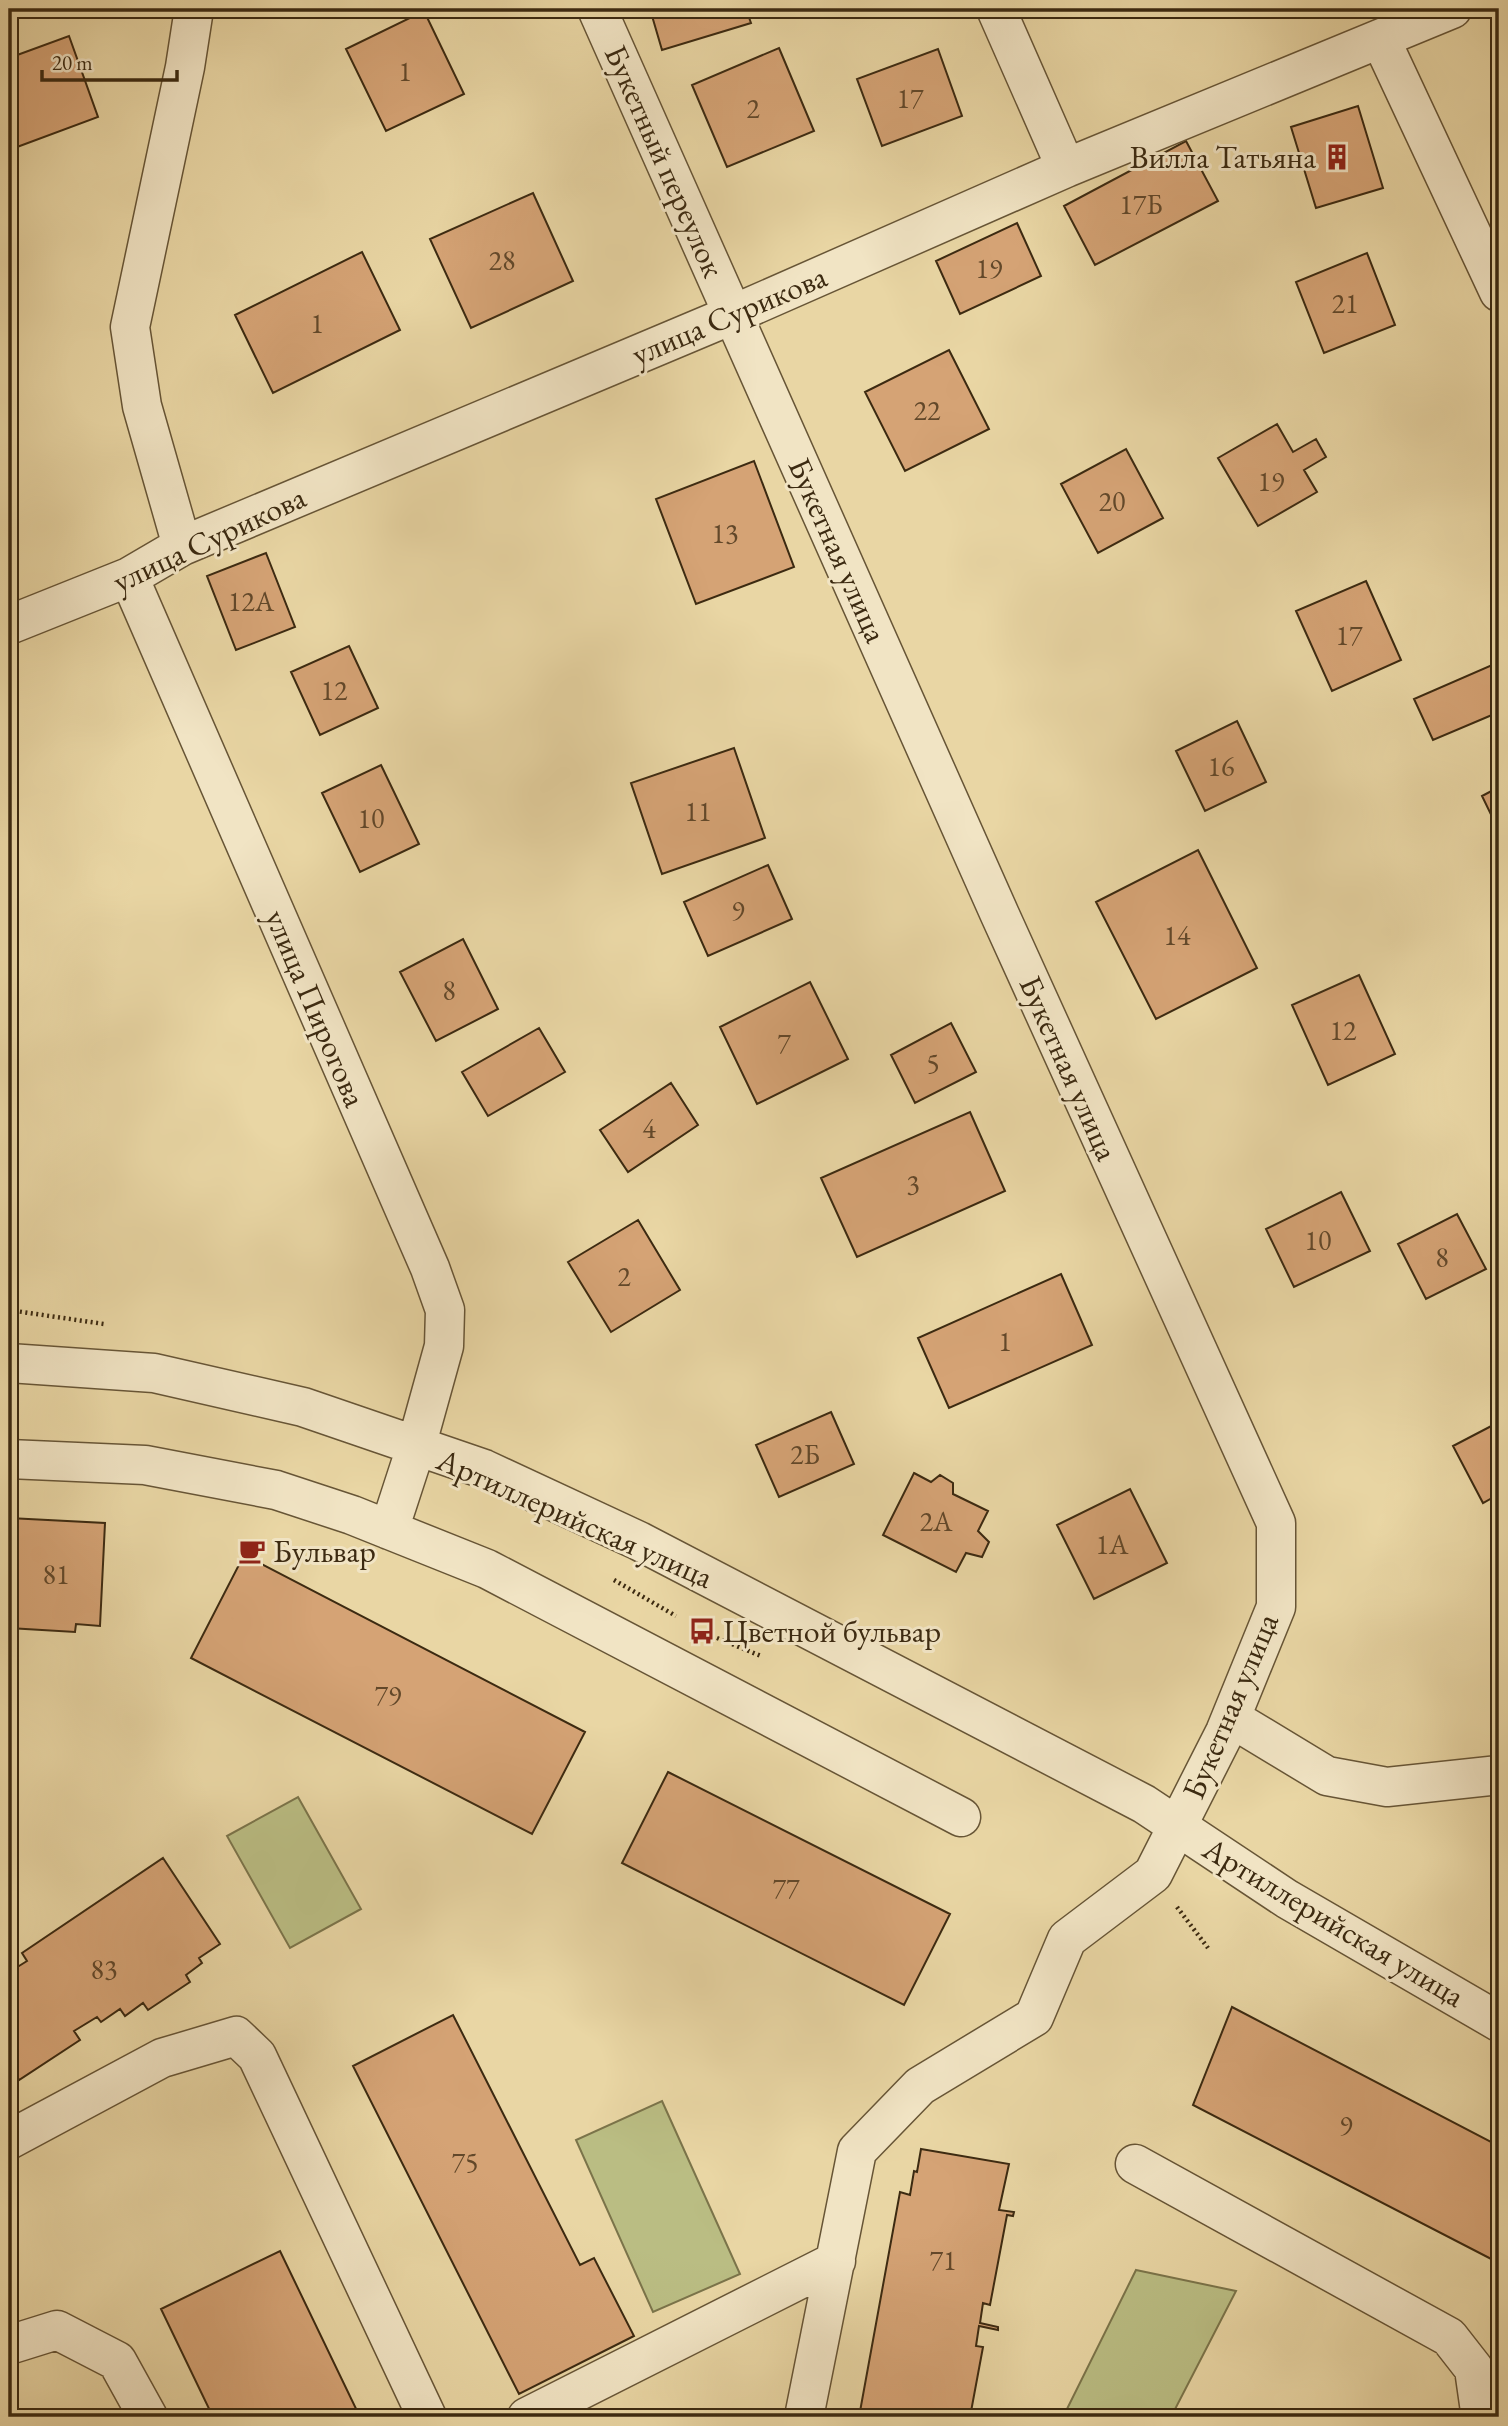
<svg xmlns="http://www.w3.org/2000/svg" width="1508" height="2426" font-family="'EB Garamond',serif">
	<style>
		.green { fill: #babd83; stroke: #7b744a; stroke-width: 2 }
		.building { fill: #d5a375; stroke: #3c2a11; stroke-width: 2 }
		.lines { fill: none; stroke-linecap: round; stroke-linejoin: round }
		.minor-casing { stroke: #675536; stroke-width: 41 }
		.path { stroke: #3c2a11; stroke-width: 4.5; stroke-dasharray: 2 3.5; stroke-linecap: butt }
		.minor { stroke: #f1e4c4; stroke-width: 38 }
		.labels { text-anchor: middle; dominant-baseline: central; stroke-width: 6; stroke-linejoin: round; paint-order: stroke }
		.number-label { font-size: 28px; fill: #62482a }
		.poi-label { font-size: 32px; fill: #3c2a11; stroke: #f1e4c4; text-anchor: start }
		.street-label { font-size: 32px; fill: #3c2a11; stroke: #f1e4c4 }
	</style>
	<rect width="100%" height="100%" fill="#e9d6a4"/>
	<filter id="stains"><feTurbulence type="fractalNoise" baseFrequency=".00286" numOctaves="4"/><feColorMatrix values="0 0 0 0 .2 0 0 0 0 .09 0 0 0 0 .02 0 0 0 .5 -.17"/></filter>
	<radialGradient id="worn" r=".72"><stop offset=".6" stop-color="#630" stop-opacity="0"/><stop offset="1" stop-color="#630" stop-opacity=".3"/></radialGradient>
	<path class="green" d="M298 1797 361 1909 290 1948 227 1836Z
		M662 2101 740 2274 653 2312 576 2140Z
		M1136 2270 1236 2291 1171 2417H1063Z"/>
	<path class="building" d="M650 9H746L751 23 662 50Z
		M424 11 464 94 386 131 346 49Z
		M69 36 98 117 9 150V58Z
		M779 48 814 131 727 167 692 85Z
		M938 49 962 116 882 146 857 79Z
		M1358 106 1383 188 1316 208 1291 127Z
		M1186 141 1218 201 1095 265 1064 206Z
		M533 193 573 281 471 328 430 239Z
		M1017 223 1041 276 960 314 936 261Z
		M362 252 400 330 273 393 235 315Z
		M1367 253 1395 325 1324 353 1296 282Z
		M949 350 989 429 905 471 865 392Z
		M1277 424 1293 452 1316 439 1326 457 1304 470 1317 492 1258 526 1218 458Z
		M1126 449 1163 518 1098 553 1061 484Z
		M754 461 794 567 696 604 656 499Z
		M266 553 295 627 236 650 207 576Z
		M1366 581 1401 660 1332 691 1296 611Z
		M349 646 378 708 320 735 291 672Z
		M1499 662V712L1433 740 1414 699Z
		M1237 721 1266 782 1205 811 1176 751Z
		M734 748 765 838 662 874 631 783Z
		M381 765 419 844 360 872 322 793Z
		M1499 787V831L1482 796Z
		M1198 850 1257 968 1156 1019 1096 902Z
		M768 865 792 919 708 956 684 902Z
		M463 939 498 1009 436 1041 400 972Z
		M1359 975 1395 1054 1328 1085 1292 1005Z
		M810 982 848 1059 757 1104 720 1027Z
		M951 1023 976 1072 915 1103 891 1055Z
		M539 1028 565 1072 488 1116 462 1072Z
		M671 1083 698 1125 628 1172 600 1130Z
		M970 1112 1005 1191 857 1257 821 1178Z
		M1341 1192 1370 1251 1294 1287 1266 1229Z
		M1457 1214 1486 1269 1426 1299 1398 1244Z
		M638 1220 680 1290 611 1332 568 1262Z
		M1061 1274 1092 1345 949 1408 918 1338Z
		M831 1412 854 1464 779 1497 756 1445Z
		M1499 1422V1494L1483 1503 1453 1446Z
		M914 1473 931 1482 940 1475 953 1483V1494L988 1511 978 1531 989 1542 982 1557 966 1553 956 1572 883 1535Z
		M1130 1489 1167 1563 1094 1599 1057 1525Z
		M9 1518 105 1523 100 1626 76 1624 75 1632 9 1628Z
		M244 1555 585 1732 532 1834 191 1658Z
		M668 1772 950 1914 904 2005 622 1863Z
		M163 1858 220 1944 199 1958 202 1963 186 1975 190 1982 148 2010 143 2003 125 2016 120 2009 101 2022 97 2017 74 2031 80 2040 19 2080 14 2072 9 2075V1968L11 1971 27 1961 22 1953Z
		M1232 2007 1499 2146V2263L1193 2105Z
		M453 2015 580 2265 594 2258 634 2336 519 2394 353 2066Z
		M921 2149 1009 2164 999 2210 1014 2212 1013 2216 1007 2215 990 2305 983 2303 980 2323 998 2327V2330L979 2326 976 2346 983 2347 970 2417H859L900 2192 910 2195 914 2171 917 2172Z
		M280 2251 360 2417H213L161 2309Z"/>
	<g class="lines">
		<g class="minor-casing">
			<path id="minor" d="M597 9 1000 915 1276 1523V1607L1225 1732 1153 1874 1067 1939 1034 2017 920 2086 857 2151 804 2417
				M996 9 1066 168
				M1381 40 1499 292
				M182 546 142 406 130 327 185 67 194 9
				M129 577 430 1268 445 1310 444 1346 416 1447 389 1530
				M9 625 129 577 182 546 734 314 1066 168 1452 9
				M9 1363 154 1373 303 1407 484 1469 639 1541 1144 1804 1287 1899 1499 2022
				M9 1459 145 1465 276 1490 352 1515 487 1569 961 1817
				M1231 1718 1327 1776 1387 1787 1499 1775
				M9 2140 162 2058 236 2036 257 2056 427 2417
				M1135 2164 1449 2337 1474 2369 1480 2411 1478 2417
				M9 2345 57 2330 117 2361 148 2417
				M527 2417 836 2261"/>
		</g>
		<path class="path" d="M9 1310 104 1324
			M614 1580 676 1616
			M717 1638 761 1656
			M1177 1907 1208 1948"/>
		<use href="#minor" class="minor"/>
	</g>
	<defs>
		<g id="building-bare" transform="scale(2.1)"><path d="M-4-6H4V6H1V3H-1V6H-4ZM-2.5-4.3h1.7v1.8h-1.7ZM.8-4.3h1.7v1.8H.8ZM-2.5-1h1.7V.8h-1.7ZM.8-1h1.7V.8H.8Z" fill="#8f2418" stroke="#f1e4c4" stroke-width="2.5" paint-order="stroke"/></g>
		<g id="cafe-bare" transform="scale(2.1)"><path d="M-5.5-4.5H6V0H3Q3 3.5 0 3.5H-2.5Q-5.5 3.5-5.5 0ZM3-3.2v2h1.7v-2ZM-6 4.5H4V6H-6Z" fill="#8f2418" stroke="#f1e4c4" stroke-width="2.5" paint-order="stroke"/></g>
		<g id="bus-bare" transform="scale(2.1)"><path d="M-5-6H5V4H4V6H2V4H-2V6H-4V4H-5ZM-3.5-4V0h7V-4ZM-3.5 1.2v1.5H-2V1.2ZM2 1.2v1.5H3.5V1.2Z" fill="#8f2418" stroke="#f1e4c4" stroke-width="2.5" paint-order="stroke"/></g>
	</defs>
	<g fill-rule="evenodd">
		<use href="#building-bare" x="1337" y="157"/>
		<use href="#cafe-bare" x="252" y="1551"/>
		<use href="#bus-bare" x="702" y="1631"/>
	</g>
	<g class="labels">
		<g class="number-label">
			<text x="405" y="71">1</text>
			<text x="910" y="98">17</text>
			<text x="753" y="108">2</text>
			<text x="1141" y="204">17Б</text>
			<text x="502" y="260">28</text>
			<text x="989" y="268">19</text>
			<text x="1345" y="303">21</text>
			<text x="317" y="323">1</text>
			<text x="927" y="410">22</text>
			<text x="1271" y="481">19</text>
			<text x="1112" y="501">20</text>
			<text x="725" y="533">13</text>
			<text x="251" y="601">12А</text>
			<text x="1349" y="635">17</text>
			<text x="334" y="690">12</text>
			<text x="1221" y="766">16</text>
			<text x="698" y="811">11</text>
			<text x="371" y="818">10</text>
			<text x="738" y="910">9</text>
			<text x="1177" y="935">14</text>
			<text x="449" y="990">8</text>
			<text x="1343" y="1030">12</text>
			<text x="784" y="1043">7</text>
			<text x="933" y="1063">5</text>
			<text x="649" y="1128">4</text>
			<text x="913" y="1184">3</text>
			<text x="1318" y="1240">10</text>
			<text x="1442" y="1257">8</text>
			<text x="624" y="1276">2</text>
			<text x="1005" y="1341">1</text>
			<text x="805" y="1454">2Б</text>
			<text x="936" y="1521">2А</text>
			<text x="1112" y="1544">1А</text>
			<text x="56" y="1574">81</text>
			<text x="388" y="1695">79</text>
			<text x="786" y="1888">77</text>
			<text x="104" y="1969">83</text>
			<text x="1346" y="2125">9</text>
			<text x="465" y="2162">75</text>
			<text x="943" y="2260">71</text>
		</g>
		<g class="poi-label">
			<text x="1316" y="157" text-anchor="end">Вилла Татьяна</text>
			<text x="273" y="1551">Бульвар</text>
			<text x="723" y="1631">Цветной бульвар</text>
		</g>
		<g class="street-label">
			<text transform="translate(665 161) rotate(66)">Букетный переулок</text>
			<text transform="translate(729 315) rotate(-23)">улица Сурикова</text>
			<text transform="translate(209 539) rotate(-25)">улица Сурикова</text>
			<text transform="translate(838 550) rotate(66)">Букетная улица</text>
			<text transform="translate(316 1008) rotate(67)">улица Пирогова</text>
			<text transform="translate(1069 1068) rotate(66)">Букетная улица</text>
			<text transform="translate(575 1518) rotate(24)">Артиллерийская улица</text>
			<text transform="translate(1230 1706) rotate(-67)">Букетная улица</text>
			<text transform="translate(1334 1922) rotate(31)">Артиллерийская улица</text>
		</g>
	</g>
	<rect width="1508" height="2426" fill="none" stroke="#e9d6a4" stroke-width="35"/>
	<rect x="10" y="10" width="1487" height="2405" fill="none" stroke="#3c2a11" stroke-width="3.5"/>
	<rect x="18" y="18" width="1473" height="2391" fill="none" stroke="#3c2a11" stroke-width="2"/>
	<path d="M42 70v10h135v-10" fill="none" stroke="#3c2a11" stroke-width="3.5"/>
	<text x="52" y="70" font-size="21" fill="#3c2a11" stroke="#f1e4c4" stroke-width="5" paint-order="stroke">20 m</text>
	<rect width="100%" height="100%" filter="url(#stains)"/>
	<rect width="100%" height="100%" fill="url(#worn)"/>
</svg>
